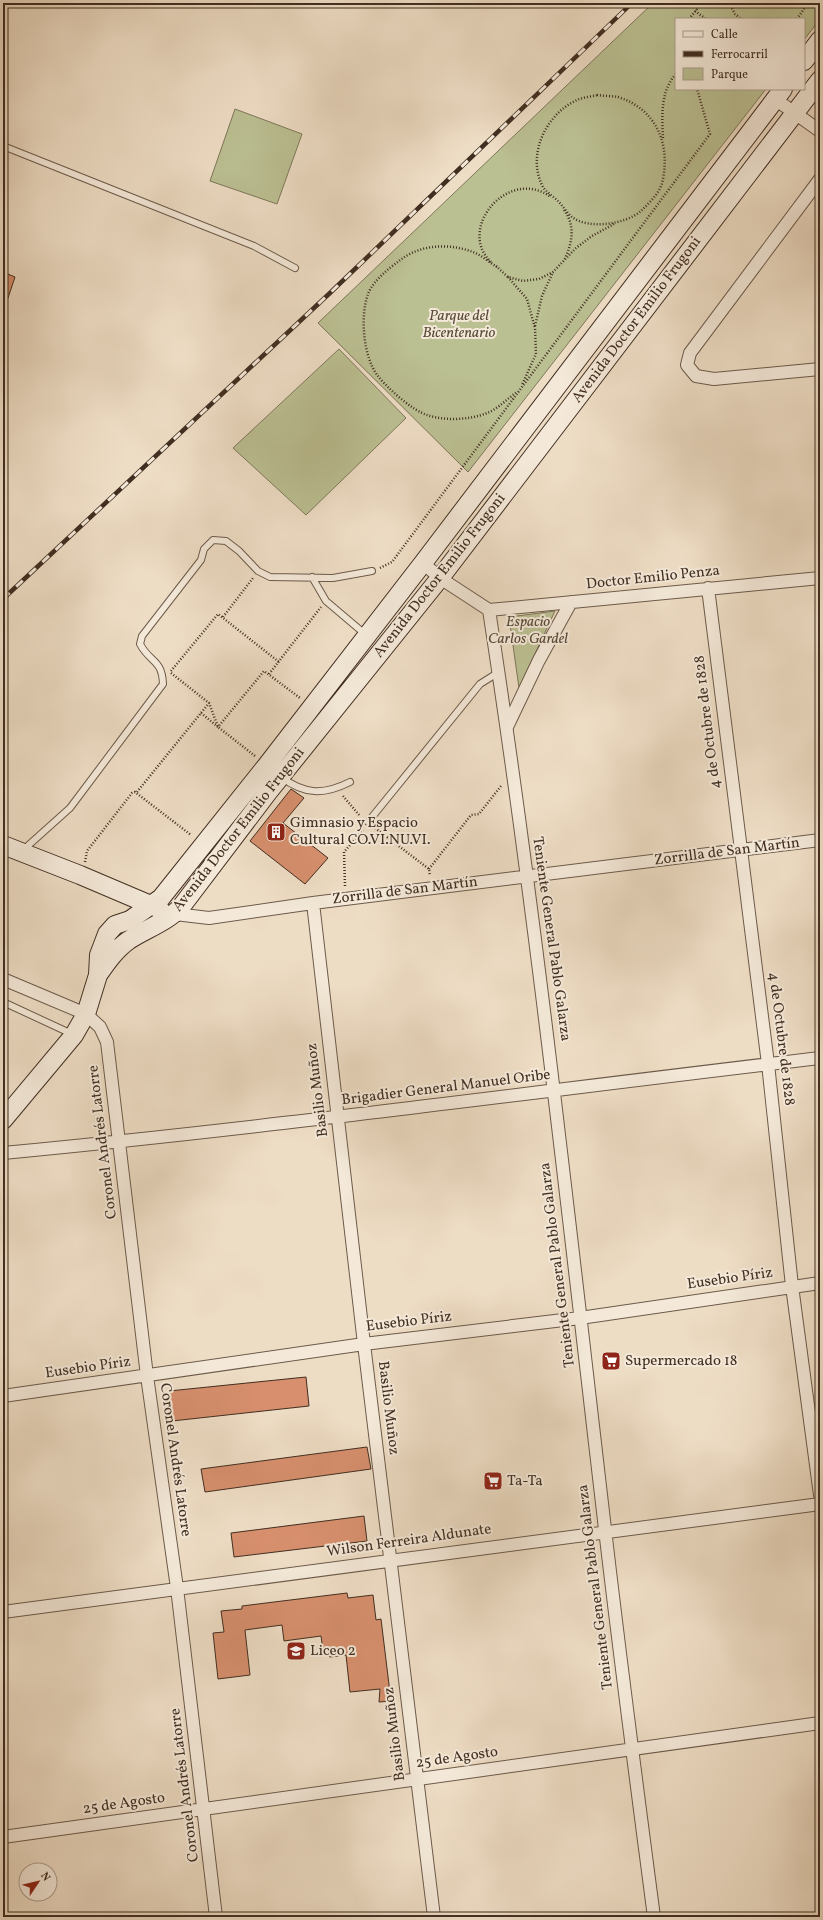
<svg xmlns="http://www.w3.org/2000/svg" width="823" height="1920" font-family="Vollkorn,serif">
	<style>
		.green { fill: #bbc093; stroke: #7e775a }
		.building { fill: #d78f6d; stroke: #412e21 }
		.lines { fill: none; stroke-linecap: round; stroke-linejoin: round }
		.lane-casing { stroke: #6c5a4a; stroke-width: 8 }
		.street-casing { stroke: #6c5a4a; stroke-width: 14 }
		.secondary-casing { stroke: #412e21; stroke-width: 20 }
		.path { stroke: #412e21; stroke-width: 2.5; stroke-dasharray: 1 2; stroke-linecap: butt }
		.lane { stroke: #f4e9d9; stroke-width: 6 }
		.street { stroke: #f4e9d9; stroke-width: 12 }
		.secondary { stroke: #f4e9d9; stroke-width: 18 }
		.rail-casing { stroke: #412e21; stroke-width: 4.5 }
		.rail { stroke: #f4e9d9; stroke-width: 3; stroke-dasharray: 9; stroke-linecap: butt }
		.labels { text-anchor: middle; dominant-baseline: central; stroke-width: 4; stroke-linejoin: round; paint-order: stroke }
		.park-label { font-size: 15px; font-style: italic; fill: #594b38; stroke: #f4e9d9 }
		.street-label { font-size: 15px; fill: #412e21; stroke: #f4e9d9 }
		.poi-label { font-size: 15px; fill: #412e21; stroke: #f4e9d9; text-anchor: start }
	</style>
	<rect width="100%" height="100%" fill="#eeddc5"/>
	<filter id="stains"><feTurbulence type="fractalNoise" baseFrequency=".005" numOctaves="4"/><feColorMatrix values="0 0 0 0 .2 0 0 0 0 .09 0 0 0 0 .02 0 0 0 .5 -.17"/></filter>
	<radialGradient id="worn" r=".72"><stop offset=".6" stop-color="#630" stop-opacity="0"/><stop offset="1" stop-color="#630" stop-opacity=".3"/></radialGradient>
	<path class="green" d="M653 3H820V19L804 40V19H676V89H766L468 472 318 323Z
		M235 109 302 134 277 204 210 181Z
		M339 349 406 418 306 515 233 448Z
		M555 611 519 688 509 617Z"/>
	<path class="building" d="M3 272 15 277 5 307 3 306Z
		M291 789 304 798 283 823 328 858 305 884 250 841Z
		M306 1377 309 1406 172 1421 169 1391Z
		M367 1447 371 1469 205 1492 201 1469Z
		M364 1516 367 1541 234 1557 231 1533Z
		M347 1593 348 1598 373 1595 376 1620 381 1619 391 1701 379 1702 380 1689 350 1692 346 1655 330 1657 323 1651 321 1636 284 1641 282 1625 245 1630 250 1675 218 1679 213 1633 224 1632 221 1611 242 1609V1606Z"/>
	<g class="lines">
		<g class="lane-casing">
			<path id="lane" d="M3 146 254 246 295 268
				M312 577 326 601 365 634
				M281 777C305 795 324 795 350 782
				M368 822 480 684 499 672
				M22 851 70 808 163 684C162 659 150 663 140 644L142 636 201 560 204 549 213 540 226 541 239 551 258 571 270 577 333 578 372 571
				M3 1002 72 1034"/>
		</g>
		<g class="street-casing">
			<path id="street" d="M775 99 820 131
				M820 179 690 353 687 365 696 376 714 379 820 369
				M423 563 440 578 489 610
				M708 588 768 1064 792 1286 820 1495
				M489 610C536 915 569 1222 605 1529 620 1659 637 1788 654 1917
				M489 610 820 578
				M507 727 539 660 571 602
				M313 903 364 1344 434 1917
				M175 914 209 918 313 903 820 840
				M3 979 86 1014 100 1027 107 1042 147 1376 177 1588 216 1917
				M3 1153C276 1127 548 1090 820 1058
				M3 1396 364 1344 580 1318 820 1283
				M3 1612 820 1504
				M3 1837 820 1723"/>
		</g>
		<g class="secondary-casing">
			<path id="secondary" d="M804 61 820 40
				M3 845 80 875 160 909
				M98 975C107 962 116 949 129 940 146 929 167 922 181 907L269 791 440 578 820 80
				M3 1120 74 1035 86 1014 98 975 99 955 107 934 115 925 130 920 161 898 267 765 423 563 783 89"/>
		</g>
		<path class="path" d="M729 3 735 14 741 19
			M695 11 706 19
			M689 19 702 3
			M797 19 808 3
			M597 95C604 96 612 96 618 97 656 109 670 143 663 179 661 192 650 202 641 211 626 224 589 230 572 217 567 213 563 206 558 201 554 197 546 192 543 187 526 155 546 114 577 100 583 97 591 97 597 95Z
			M663 138C662 117 660 91 676 74
			M564 210C576 226 572 244 564 261
			M491 262C456 229 508 166 551 197
			M496 266 508 277 523 281 539 279 553 272 576 248 592 236 614 224
			M497 267C489 262 481 255 473 252 449 243 420 244 399 261 388 269 373 281 368 294 360 316 363 357 378 376 388 389 412 410 427 415 444 421 471 420 487 413 498 409 508 398 517 392
			M508 277 527 299 535 328 536 354 522 385
			M535 326 542 296 553 272
			M380 568 392 562 710 134 697 89
			M223 617 253 578
			M171 671 218 614 279 662
			M171 673 209 703 218 727 255 756
			M269 674 321 607
			M201 713 218 727 264 671 300 698
			M137 792 209 703
			M343 796 360 816
			M375 828 429 869 430 876
			M85 862 87 851 132 793 135 792 191 835
			M429 869 471 815 479 814 501 786
			M345 886 344 852 363 830"/>
		<use href="#lane" class="lane"/>
		<use href="#street" class="street"/>
		<use href="#secondary" class="secondary"/>
		<g class="rail-casing">
			<path id="rail" d="M3 599 331 292 632 3"/>
		</g>
		<use href="#rail" class="rail"/>
	</g>
	<defs>
		<g id="building-square" transform="scale(1)"><rect x="-9" y="-9" width="18" height="18" rx="4" fill="#8f2418" stroke="#f4e9d9"/><path d="M-4-6H4V6H1V3H-1V6H-4ZM-2.5-4.3h1.7v1.8h-1.7ZM.8-4.3h1.7v1.8H.8ZM-2.5-1h1.7V.8h-1.7ZM.8-1h1.7V.8H.8Z" fill="#fff"/></g>
		<g id="supermarket-square" transform="scale(1)"><rect x="-9" y="-9" width="18" height="18" rx="4" fill="#8f2418" stroke="#f4e9d9"/><path d="M-6-5.5h2.5l.6 2H6L4.5 2H-2.5L-4.4-4H-6ZM-1.5 3.2a1.3 1.3 0 1 0 .1 0ZM3 3.2a1.3 1.3 0 1 0 .1 0Z" fill="#fff"/></g>
		<g id="school-square" transform="scale(1)"><rect x="-9" y="-9" width="18" height="18" rx="4" fill="#8f2418" stroke="#f4e9d9"/><path d="M0-5L7-2L0 1L-7-2ZM-4 1L0 2.5L4 1V4Q0 6-4 4Z" fill="#fff"/></g>
	</defs>
	<g fill-rule="evenodd">
		<use href="#building-square" x="276" y="832"/>
		<use href="#supermarket-square" x="611" y="1361"/>
		<use href="#supermarket-square" x="493" y="1481"/>
		<use href="#school-square" x="296" y="1651"/>
	</g>
	<g class="labels">
		<g class="park-label">
			<text x="459" y="316">Parque del<tspan x="459" dy="17">Bicentenario</tspan></text>
			<text x="528" y="622">Espacio<tspan x="528" dy="17">Carlos Gardel</tspan></text>
		</g>
		<g class="street-label">
			<text transform="translate(637 320) rotate(-53)">Avenida Doctor Emilio Frugoni</text>
			<text transform="translate(440 576) rotate(-52)">Avenida Doctor Emilio Frugoni</text>
			<text transform="translate(653 578) rotate(-6)">Doctor Emilio Penza</text>
			<text transform="translate(708 722) rotate(-97)">4 de Octubre de 1828</text>
			<text transform="translate(239 830) rotate(-52)">Avenida Doctor Emilio Frugoni</text>
			<text transform="translate(727 852) rotate(-7)">Zorrilla de San Martín</text>
			<text transform="translate(405 891) rotate(-7)">Zorrilla de San Martín</text>
			<text transform="translate(551 939) rotate(82)">Teniente General Pablo Galarza</text>
			<text transform="translate(781 1039) rotate(83)">4 de Octubre de 1828</text>
			<text transform="translate(446 1088) rotate(-7)">Brigadier General Manuel Oribe</text>
			<text transform="translate(318 1090) rotate(-97)">Basilio Muñoz</text>
			<text transform="translate(103 1142) rotate(-97)">Coronel Andrés Latorre</text>
			<text transform="translate(558 1265) rotate(-97)">Teniente General Pablo Galarza</text>
			<text transform="translate(730 1279) rotate(-8)">Eusebio Píriz</text>
			<text transform="translate(409 1322) rotate(-7)">Eusebio Píriz</text>
			<text transform="translate(88 1368) rotate(-8)">Eusebio Píriz</text>
			<text transform="translate(388 1408) rotate(83)">Basilio Muñoz</text>
			<text transform="translate(175 1460) rotate(82)">Coronel Andrés Latorre</text>
			<text transform="translate(409 1541) rotate(-8)">Wilson Ferreira Aldunate</text>
			<text transform="translate(596 1587) rotate(-97)">Teniente General Pablo Galarza</text>
			<text transform="translate(395 1734) rotate(-97)">Basilio Muñoz</text>
			<text transform="translate(457 1758) rotate(-8)">25 de Agosto</text>
			<text transform="translate(185 1785) rotate(-97)">Coronel Andrés Latorre</text>
			<text transform="translate(124 1804) rotate(-8)">25 de Agosto</text>
		</g>
		<g class="poi-label">
			<text x="290" y="823">Gimnasio y Espacio<tspan x="290" dy="17">Cultural CO.VI.NU.VI.</tspan></text>
			<text x="625" y="1361">Supermercado 18</text>
			<text x="507" y="1481">Ta-Ta</text>
			<text x="310" y="1651">Liceo 2</text>
		</g>
	</g>
	<rect width="823" height="1920" fill="none" stroke="#eeddc5" stroke-width="16"/>
	<rect x="4" y="4" width="815" height="1912" fill="none" stroke="#412e21" stroke-width="2"/>
	<rect x="8" y="8" width="807" height="1904" fill="none" stroke="#412e21"/>
	<rect x="675" y="18" width="130" height="72" fill="#f4e9d9" stroke="#ac9e8f"/>
	<rect x="683" y="31" width="20" height="6" fill="#f4e9d9" stroke="#ac9e8f"/>
	<text x="711" y="38" font-size="12" fill="#412e21">Calle</text>
	<rect x="683" y="51" width="20" height="6" fill="#412e21" stroke="#ac9e8f"/>
	<text x="711" y="58" font-size="12" fill="#412e21">Ferrocarril</text>
	<rect x="683" y="68" width="20" height="12" fill="#bbc093" stroke="#ac9e8f"/>
	<text x="711" y="78" font-size="12" fill="#412e21">Parque</text>
	<g transform="translate(38 1882) rotate(55)"><circle r="19" fill="#f4e9d9" stroke="#ac9e8f"/>
	<path d="M0-3L7 15L0 10L-7 15Z" fill="#8f2418"/>
	<text y="-6" font-size="11" font-weight="bold" text-anchor="middle" fill="#412e21">N</text>
	</g>
	<rect width="100%" height="100%" filter="url(#stains)"/>
	<rect width="100%" height="100%" fill="url(#worn)"/>
</svg>
